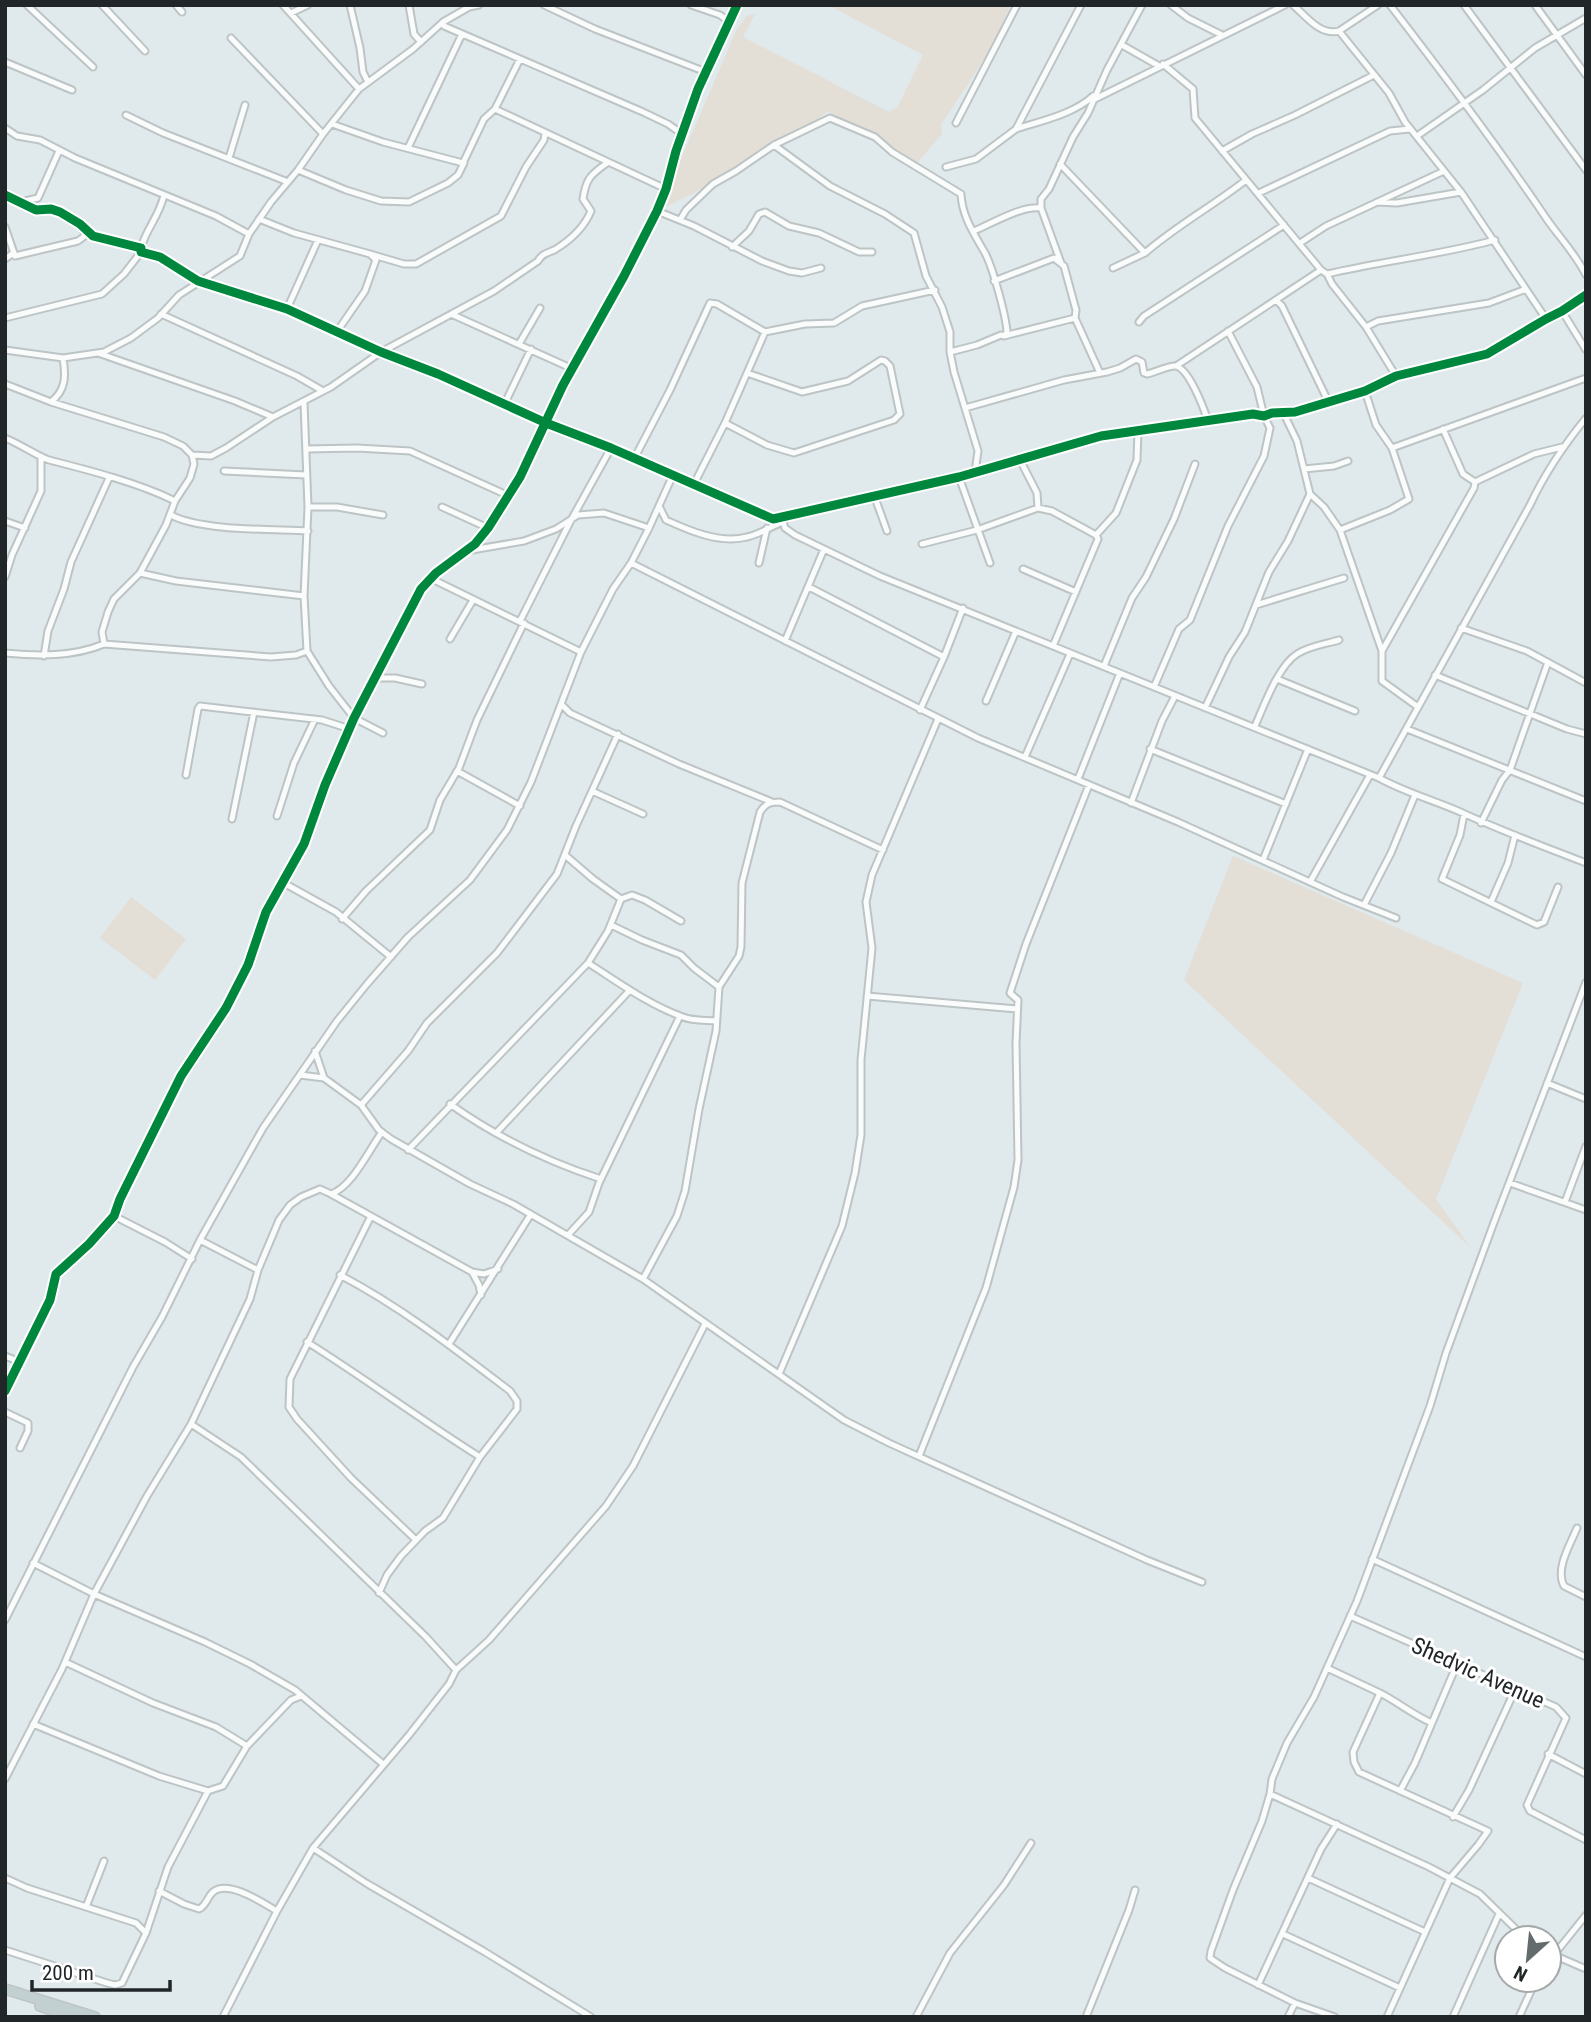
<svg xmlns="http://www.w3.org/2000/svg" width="1591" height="2022" font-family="'Roboto Condensed',sans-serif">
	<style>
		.green { fill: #e3ded6 }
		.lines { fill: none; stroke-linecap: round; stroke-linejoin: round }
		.street-casing { stroke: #bdc4c5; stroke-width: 9 }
		.highway-casing { stroke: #bfc4c5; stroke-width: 12 }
		.street { stroke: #fafcfc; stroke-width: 5 }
		.highway { stroke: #c3d0d2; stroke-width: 9 }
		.cycleway-casing { stroke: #fff; stroke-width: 13 }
		.cycleway { stroke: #00873e; stroke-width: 9 }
		.labels { text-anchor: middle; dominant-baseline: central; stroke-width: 6; stroke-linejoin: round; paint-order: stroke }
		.street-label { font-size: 23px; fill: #212728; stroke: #fff }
	</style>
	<rect width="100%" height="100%" fill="#e0e9eb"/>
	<path class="green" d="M828 5H1010L994 44 941 125 942 134 917 163 828 111 807 127 749 157 722 179 659 210 737 29 747 16 755 14 743 37 889 112 897 108 923 55Z
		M1233 856 1523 983 1436 1199 1471 1248 1184 980Z
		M131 897 186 939 155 980 100 938Z"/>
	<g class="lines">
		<g class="street-casing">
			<path id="street" d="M27 5 93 67
				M102 5 145 51
				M176 5 182 12
				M283 5 359 89
				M350 5 360 48 363 72 368 82
				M409 5 414 34 421 42
				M544 5 595 29 706 72
				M691 5 720 15 728 21
				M1171 5 1188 18 1222 35
				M1293 5C1306 16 1320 36 1339 31L1378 5
				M1390 5C1444 75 1497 145 1546 218 1559 237 1575 253 1586 275
				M1464 5 1586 170
				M1535 5 1586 75
				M291 13 308 5
				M443 22 444 26 643 112 668 124 682 134
				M1339 31 1389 93 1405 122 1461 192 1546 319
				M231 38 323 134
				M1122 45 1159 66
				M5 62 72 90
				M1163 64 1193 89 1195 118 1321 270 1327 274 1332 284 1366 327 1396 376
				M1093 100 1285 5
				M495 109 666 189
				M126 115 163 133 288 182
				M956 123 1017 5
				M332 124 383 142 463 163 484 119 495 109 520 59
				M5 128 17 136 40 140 75 158 216 216 249 234
				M1016 129C1041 121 1074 114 1093 96
				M1417 136 1483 90 1535 48 1586 18
				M774 145 830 186 885 214 914 233 926 276 942 307 950 332V352L954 372 978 451 975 472
				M408 148 462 34
				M1222 151 1252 134 1295 115 1374 75
				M229 158 245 105
				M1060 164 1145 253C1177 225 1213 206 1246 180
				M946 167 976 159 1016 129 1081 5
				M298 170 346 190 381 201 409 202 448 183 458 175 464 163
				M1259 193 1390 131 1410 129
				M5 195 36 210 51 209 60 212 80 224 93 236 141 248V252L160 257 198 281 287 309 381 352 438 374 546 423 611 448 773 519 959 477 1101 436 1253 414 1264 416 1272 413 1295 412 1365 391 1396 376 1487 354 1546 319 1562 311 1586 295
				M21 202 38 198 59 151
				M1377 202 1397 203 1461 192
				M1041 208 1061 263
				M657 211 694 226 762 261 789 271 802 273 821 268
				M259 219 294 233 370 254 376 260 365 291 336 333
				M680 220 686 210 713 184 736 171 774 145 830 118 875 137 892 152 961 194C962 217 975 235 985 253 993 268 1006 316 1007 332L1004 336 1001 335 977 345 950 352
				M5 227 15 256 12 254 5 259
				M974 231C993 223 1020 206 1041 208V199L1049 189 1073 137 1088 113 1107 70 1142 5
				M1300 243 1326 226 1444 171
				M732 247 749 231 759 214 765 212 789 226 819 233 859 252H872
				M141 248C146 229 160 215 164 195
				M370 254 404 264H416L501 216 526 167 544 140 545 133
				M15 256 78 241 86 235 83 230
				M1113 268 1145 253
				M1327 274C1383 261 1439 255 1495 240
				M994 281 1054 258 1064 266 1076 310 1075 318 1100 373
				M1276 300 1282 306 1329 403
				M287 309 318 240
				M1562 311 1586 350
				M161 314 297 376 323 391
				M451 314 573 369
				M5 318 102 294 124 274 141 252
				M1139 322 1144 316 1284 225
				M1366 327 1378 321 1489 303 1526 289
				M1004 336 1075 318
				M519 344 540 308
				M5 350 63 358 104 352 131 338 158 318 179 295 240 256 249 234 271 202 298 170 323 134 359 89 413 49 443 22 469 7 479 5
				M98 353 235 401 273 417
				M1176 366 1321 270
				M5 384 51 402 164 437 183 446 192 455 194 464 190 478 175 501 166 525 140 573 114 599 108 612 102 632 104 644
				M51 402C66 390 66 376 63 358
				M304 403 308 507 304 596 307 651 329 686 354 718 383 733
				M505 403 531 349
				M965 408 1064 380 1107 372 1120 368 1136 359 1142 362 1144 373 1147 374C1156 372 1165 367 1174 366 1188 365 1204 409 1208 421
				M725 423 767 445 794 453 894 420 900 414 890 366 885 361 881 360 848 381 802 392 747 373
				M1443 429 1463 474 1475 482
				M5 438C18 443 41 458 49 460 88 470 139 483 175 501
				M1392 448 1586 378
				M306 449 357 448 410 451 509 496
				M192 455 211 456 226 448 273 417 331 387 381 352 494 291 538 261C542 253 549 253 556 249 572 239 584 228 591 211L583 199C586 179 590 175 607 163
				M1019 458 1037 493 1038 508 1052 511 1096 535
				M634 459 670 390 710 303 717 304 765 332 805 324 834 323 862 306 935 290
				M1304 469 1334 466 1348 461
				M224 471 306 475
				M959 477 990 563
				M694 484 725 423 765 332
				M1310 494 1324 507 1340 530 1390 510 1409 499 1392 448 1376 425 1365 391
				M874 495 887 531
				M659 506 666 520C690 531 720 544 747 537 760 534 770 527 783 522
				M308 507H337L383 515
				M442 507 488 528
				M171 515C200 531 273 529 308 531
				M773 519 783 522 785 528 795 535 880 576 1379 778C1406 793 1437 801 1465 814 1504 832 1545 847 1586 863
				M5 521 25 528
				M1340 530 1382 651
				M922 544 977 530 1038 508
				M466 551 524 541 556 529 578 515 604 513 649 528
				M631 563 978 738 1178 822 1343 897 1396 918
				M759 563 767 528
				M1023 569 1076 592
				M140 573 176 581 304 596
				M5 577 12 555 41 491V457
				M430 578 581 652
				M809 587 944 657
				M1256 605 1344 578
				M520 621 570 522 611 448
				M1461 628 1527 651 1586 683
				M450 639 473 600
				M785 641 824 549
				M1053 646 1098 539 1096 535 1116 513 1137 460 1138 430
				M5 653C38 656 73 657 104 644L271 657 296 655 307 651
				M44 656 48 631 64 589 71 562 109 478
				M1104 666 1132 598 1146 577 1174 519 1195 464
				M1435 675 1567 729 1586 734
				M375 678H395L422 684
				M1277 679 1355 711
				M1154 687 1179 629 1190 620 1228 526 1264 456 1270 428 1264 416 1257 387 1228 331
				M986 701 1016 631
				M561 704 570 713 679 764 772 802
				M1418 707 1382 681V651L1474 488 1475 482 1534 454 1562 447
				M1205 708 1229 657 1245 632 1269 572 1288 541 1310 494 1297 441 1283 412
				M920 710 944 657 963 608
				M1255 726C1264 706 1278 666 1297 654 1309 646 1326 644 1339 640
				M1407 729 1586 801
				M1150 749 1286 804
				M1025 757 1070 654
				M457 771 520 806
				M186 775 198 709 200 706 322 720 350 729
				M1379 778 1530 505C1545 473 1564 445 1586 418
				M1078 779 1120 673
				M592 791 643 814
				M1131 803 1162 721 1175 696
				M1464 814 1460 835 1442 879 1537 925 1544 922 1558 887
				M277 816 294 763 315 719
				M232 819 254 712
				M1481 823 1502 780 1510 770 1548 662
				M565 855 593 879 621 899
				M1263 860 1308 749
				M282 882 336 912 391 957
				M1310 882 1370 775
				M1491 902 1508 863 1515 835
				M1364 905 1391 853 1415 795
				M342 919 366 891 430 830 440 800 459 768 477 720 524 623
				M611 925 642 940 681 955 694 968 719 987
				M588 963C618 982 649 1005 683 1017 693 1021 705 1020 716 1021
				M867 996 1017 1009
				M315 1051 324 1078
				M300 1075 324 1078 361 1105 379 1130 391 1139 470 1184 513 1204 643 1279 844 1420 889 1443 1147 1560 1202 1582
				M1547 1083 1586 1099
				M450 1104C495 1136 549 1162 601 1179
				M361 1105 408 1051 427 1023 497 953 557 874 576 826 618 734
				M497 1132 630 990
				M408 1150 588 963 608 931 621 899 632 895 645 900 681 921
				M1510 1183 1586 1210
				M331 1194 472 1272 484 1274 498 1269
				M1565 1202 1586 1146
				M114 1216 165 1242 192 1259
				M370 1218 290 1379 289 1407 297 1419 351 1478 416 1540
				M568 1235 589 1212 599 1183 680 1016
				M200 1240 258 1270
				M472 1272 479 1285 481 1295
				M340 1275C401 1307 455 1349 510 1391L517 1401V1409L480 1457 443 1518 425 1531 401 1556 387 1575 379 1593
				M643 1279 677 1216 685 1191 699 1109 716 1031 719 987 739 956 741 947 742 883 760 812C766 803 770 802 780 802L883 850
				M307 1342C366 1379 421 1420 480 1457
				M449 1344 531 1214
				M5 1356 20 1362
				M779 1374 842 1226 855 1173 861 1135V1060L872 948 866 902 872 875 938 719
				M5 1391 50 1300 56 1274 89 1244 114 1216 120 1199 181 1076 226 1008 248 965 266 912 304 844 325 785 354 718 421 589 436 573 475 544 488 528 520 477 563 385 624 276 657 211 666 189 676 151 698 89 737 5
				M5 1412 28 1423V1431L20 1448
				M191 1424 241 1457 426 1637 456 1670
				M919 1456 986 1288 1014 1187 1018 1160 1016 1043 1018 1000 1010 993 1026 944 1089 785
				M1577 1528C1570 1545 1555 1569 1564 1586L1586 1597
				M1372 1559 1586 1657
				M33 1563 94 1594 205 1642 250 1664 295 1690 383 1764
				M1350 1616 1556 1707 1566 1718 1527 1805 1530 1811 1586 1840
				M5 1620 133 1367 162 1317 200 1240 263 1128 337 1021 367 984 408 937 470 880 507 830 531 782 581 652 613 589 631 563 649 528 672 477
				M65 1662 153 1703 216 1727 247 1746
				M1327 1668 1380 1693 1353 1752 1354 1762 1359 1772 1488 1831 1478 1845 1450 1878 1387 2017
				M1380 1693C1398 1702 1413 1715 1432 1723
				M33 1724 159 1776 208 1791
				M1548 1754 1586 1774
				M5 1779 62 1669 94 1594 147 1496 191 1424 250 1299 258 1270 279 1220 290 1205 301 1197 320 1189 331 1194C352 1187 369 1150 382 1132
				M1400 1791 1415 1763 1457 1664
				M1270 1794 1429 1867 1480 1894 1525 1938
				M1453 1817 1469 1790 1515 1690
				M313 1848 366 1883 485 1952 591 2017
				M5 1878 27 1888 136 1923 146 1933
				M1308 1878 1425 1932
				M159 1891 184 1904 199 1909C207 1905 207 1897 213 1892 228 1879 263 1903 277 1911
				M86 1907 104 1861
				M1283 1934 1400 1988
				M5 1950 107 1983 115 1985 122 1983 146 1933 168 1867 208 1791 223 1786 247 1746 291 1700 301 1696
				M1549 1953 1586 1969
				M1549 1961 1586 1915
				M1258 1985 1321 1849 1337 1824
				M1295 2003 1225 1968 1210 1958 1211 1951 1233 1890 1262 1821 1270 1794 1272 1779 1287 1743 1314 1697 1357 1601 1430 1406 1446 1353 1493 1225 1586 982
				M223 2017 277 1911 313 1848 409 1735 449 1684 456 1670 489 1640 606 1506 633 1466 705 1324
				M916 2017 950 1953 1004 1885 1031 1843
				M1086 2017 1129 1910 1135 1890
				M1288 2017 1295 2003 1335 2017
				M1453 2017 1499 1914
				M1519 2017 1536 1980"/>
		</g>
		<g class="highway-casing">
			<path id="highway" d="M5 1989 95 2017
				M40 2006 72 2017"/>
		</g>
		<use href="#street" class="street"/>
		<use href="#highway" class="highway"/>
		<g class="cycleway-casing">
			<path id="cycleway" d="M5 195 36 210 51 209 60 212 80 224 93 236 141 248V252L160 257 198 281 287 309 381 352 438 374 546 423 611 448 773 519 959 477 1101 436 1253 414 1264 416 1272 413 1295 412 1365 391 1396 376 1487 354 1546 319 1562 311 1586 295
				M5 1391 50 1300 56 1274 89 1244 114 1216 120 1199 181 1076 226 1008 248 965 266 912 304 844 325 785 354 718 421 589 436 573 475 544 488 528 520 477 563 385 624 276 657 211 666 189 676 151 698 89 737 5"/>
		</g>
		<use href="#cycleway" class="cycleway"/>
	</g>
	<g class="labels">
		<g class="street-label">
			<text transform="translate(1478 1673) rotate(24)">Shedvic Avenue</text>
		</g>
	</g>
	<rect width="1591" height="2022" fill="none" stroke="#212728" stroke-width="14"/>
	<g transform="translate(1528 1959) rotate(207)"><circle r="33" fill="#ffffff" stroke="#a6a9a9" stroke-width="2"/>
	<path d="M0-5L12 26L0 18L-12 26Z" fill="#646b6c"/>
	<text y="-10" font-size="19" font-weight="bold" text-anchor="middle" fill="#212728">N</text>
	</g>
	<path d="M32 1980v10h138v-10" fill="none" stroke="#212728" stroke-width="3.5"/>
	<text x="42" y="1980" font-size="21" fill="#212728" stroke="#ffffff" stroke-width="5" paint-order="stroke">200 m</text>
</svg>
